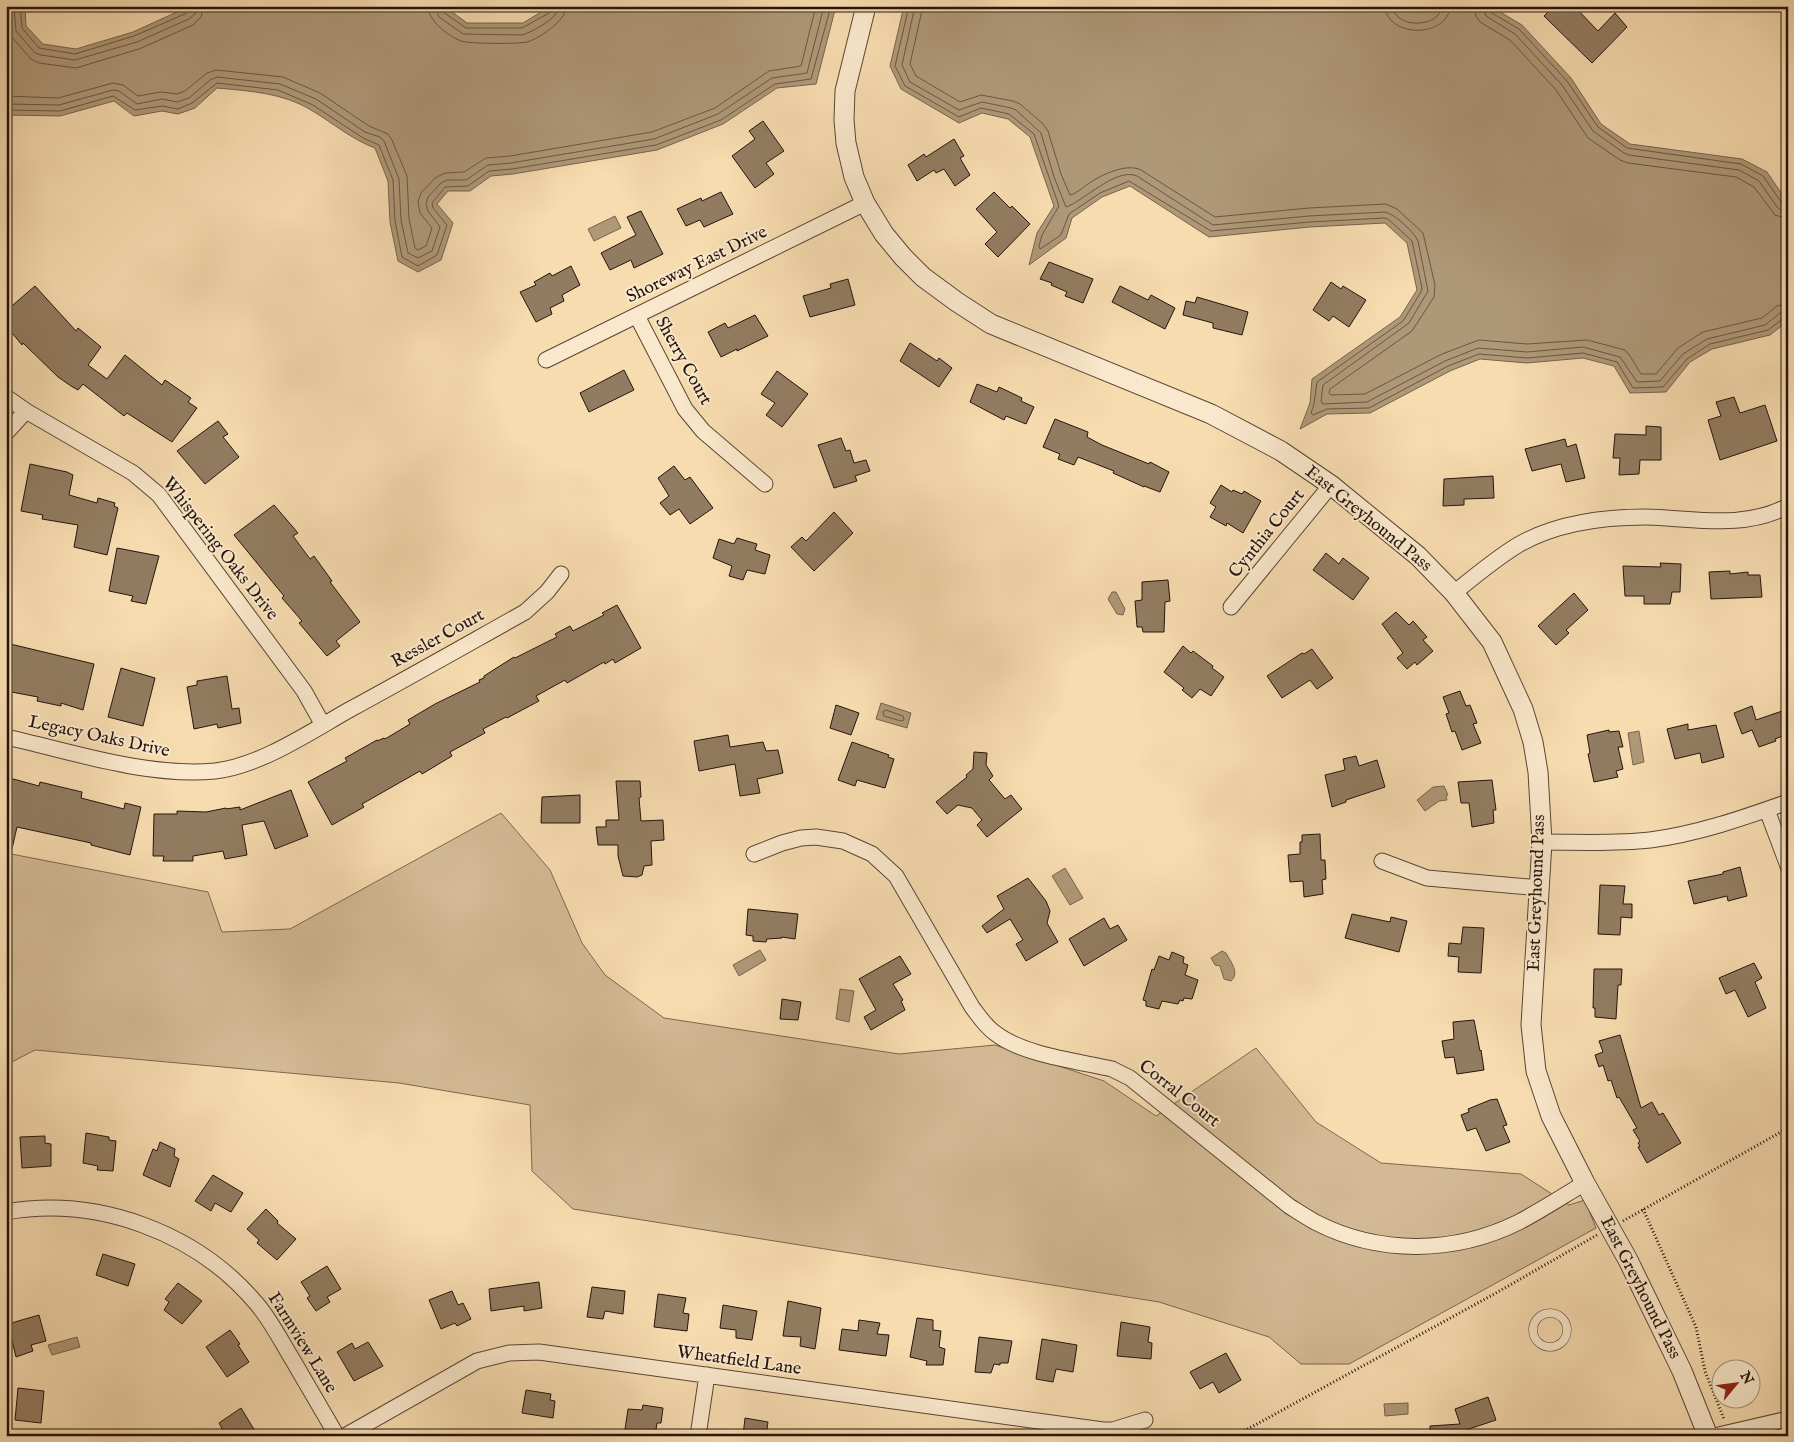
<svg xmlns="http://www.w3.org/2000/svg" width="1794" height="1442" font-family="'IM FELL English',serif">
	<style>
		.green { fill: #d3ba94; stroke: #7c6750 }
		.water { fill: #af9878; stroke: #77634d }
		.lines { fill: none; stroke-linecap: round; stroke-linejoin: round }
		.shore { stroke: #6a5642; stroke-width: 1 }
		.building { fill: #927c61; stroke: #24140c }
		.service-casing { stroke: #594635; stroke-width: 9 }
		.minor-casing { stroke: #594635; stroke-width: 17 }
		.tertiary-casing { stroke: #594635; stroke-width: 21 }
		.path { stroke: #24140c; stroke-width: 3; stroke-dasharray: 1 2.5; stroke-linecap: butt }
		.service { stroke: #fae8cc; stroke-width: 8 }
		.minor { stroke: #fae8cc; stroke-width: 15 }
		.tertiary { stroke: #fae8cc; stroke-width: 19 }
		.labels { text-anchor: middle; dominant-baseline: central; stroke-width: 4; stroke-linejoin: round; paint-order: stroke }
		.street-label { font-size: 18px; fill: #24140c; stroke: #fae8cc }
	</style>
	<rect width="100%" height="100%" fill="#f7dcb0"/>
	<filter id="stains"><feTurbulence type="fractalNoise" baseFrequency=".004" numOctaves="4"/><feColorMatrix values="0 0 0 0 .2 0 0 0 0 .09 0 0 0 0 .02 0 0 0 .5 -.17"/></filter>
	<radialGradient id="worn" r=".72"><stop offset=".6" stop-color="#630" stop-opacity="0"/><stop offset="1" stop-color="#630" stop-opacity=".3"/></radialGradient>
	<path class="green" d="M501 813 550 870 582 943 605 975 664 1018 899 1054 995 1045 1104 1081 1156 1116 1256 1048 1316 1122 1381 1163 1521 1174 1569 1205 1585 1200 1596 1228 1349 1364H1301L1269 1337 1159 1302 573 1209 532 1171 530 1105 399 1083 35 1050 6 1065V853L208 892 222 932 290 929Z"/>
	<path class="water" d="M6 6H25L26 26 43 44 76 49 133 32 190 6H444L467 23H523L551 6H836L816 84 777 88 723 124 657 150 513 174 491 176 470 191H448L437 204 453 223 441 260 418 272 398 261 390 222 388 181 375 148C351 139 333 123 311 110 283 93 250 91 217 88L195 108 178 114 162 111 134 116 114 101 60 116 6 115Z
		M904 6H1399L1414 12 1442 6H1490L1522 25 1571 78 1601 124 1630 144 1742 159 1767 172 1788 203V321L1770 335 1712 349 1690 362 1666 392 1630 393 1614 366 1583 358 1527 363 1480 359 1450 371 1370 413 1327 414 1300 429 1310 403 1312 379 1400 317 1417 290 1407 243 1385 223 1310 227 1209 237 1130 186 1102 197 1072 218 1066 238 1029 265 1037 233 1054 206 1030 137 1008 119 982 113 959 123 901 89 890 66Z
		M615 216 621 228 594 241 588 229Z
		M1112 592H1116L1125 609 1123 615 1117 614 1108 599Z
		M881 703 911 713 907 728 876 719Z
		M1639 731 1644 762 1633 765 1628 733Z
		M1444 786 1448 795H1446L1447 800 1439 801 1425 811 1417 800 1433 787Z
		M1065 868 1083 898 1070 905 1052 876Z
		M760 950 766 960 739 976 733 965Z
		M1222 951 1226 953C1231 962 1240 973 1231 981L1224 979 1220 966 1215 965 1211 958Z
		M840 989 854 991 849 1022 836 1019Z
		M77 1337 80 1347 52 1355 48 1345Z
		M1408 1403V1414L1385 1416 1384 1404Z"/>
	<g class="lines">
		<path class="shore" d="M7 6 9 34 31 59 39 63 76 68 139 49 193 25 201 17 204 6
			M14 6 16 31 35 53 41 55 75 60 137 42 189 19 195 14 196 6
			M20 6 22 28 39 48 75 54 134 36 187 13 190 10V6
			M428 6C428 21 448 36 461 41 469 44 518 44 527 42 536 40 558 25 562 17 565 14 565 10 565 6
			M435 6 439 17 463 34 522 35C530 33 551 21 555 15 558 11 557 10 558 6
			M441 6 443 12 466 28H522L549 13 551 6
			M909 6 895 66 905 86 959 117 981 108 1009 114 1034 134 1059 206 1042 235 1039 246 1040 249 1061 235 1069 214 1100 193 1129 181 1211 231 1310 222 1384 218 1388 219 1412 241 1422 288 1421 292 1403 321 1317 382 1314 404 1311 413 1313 415 1327 409 1369 408 1448 366 1479 354 1527 358 1583 353 1617 362 1633 388 1663 387 1687 359 1710 344 1768 330 1783 319 1788 318
			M915 6 902 65 910 82 959 110 982 102 1011 108 1016 110 1041 133 1054 177 1066 207C1084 201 1116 167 1137 176L1213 225 1309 216 1385 212C1396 215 1413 231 1418 241L1428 291 1409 323 1323 385 1321 401 1323 404 1367 402 1445 361 1478 348 1527 352 1583 347 1620 357 1637 382 1660 381 1683 354 1707 339 1765 325 1780 313 1788 312
			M923 6 910 64 916 76 960 102 981 95 1013 101 1020 104 1042 123 1048 131 1061 174 1070 195C1078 193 1084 186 1091 182 1103 174 1127 163 1141 170L1215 217 1309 208 1386 204 1397 209 1423 233 1435 285 1434 297 1412 331 1330 389 1329 393 1331 395 1365 394 1442 354 1479 340 1527 344 1587 340 1625 350 1630 356 1641 374H1656L1678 348 1703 332 1762 318 1777 306 1788 304
			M1385 6C1387 39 1449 38 1450 6
			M1393 6C1394 30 1441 28 1442 6
			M1474 6 1476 16 1480 22 1510 40 1556 90 1588 138 1620 160 1628 163 1736 177 1754 187 1775 215 1788 219
			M1482 6 1486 16 1515 34 1562 85 1593 131 1624 153 1629 155 1739 170 1759 181 1777 207 1782 211H1788
			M1488 6 1490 12 1519 29 1567 81 1598 127 1627 148 1741 164 1763 176 1782 203 1788 205
			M6 96 58 98 113 83 123 85 138 96 161 92 177 94 185 91 207 73 216 70 283 77 320 93 369 126 388 134 392 140 407 176 409 219 415 248 418 250 426 246 432 228 420 213 418 202 421 193 435 178 445 173 464 172 486 158 510 156 652 132 715 108 769 71 801 66 816 6
			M6 104 59 105 113 90 119 91 137 104 162 99 177 102 189 98 210 80 217 77 280 84 316 99 365 132 380 137 384 141 399 179 401 220 408 253 418 258 432 251 440 227 428 211 426 204 428 197 441 183 447 180H466L488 165 511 163 654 139 718 114 772 78 807 73 824 6
			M6 110 60 111 113 96 135 110 162 106 178 109 192 103 217 83 278 90 313 105 363 138 379 145 393 180 395 221 402 257 418 266 437 255 447 225 433 208 432 203 445 187 468 186 489 171 512 169 656 145 721 120 775 84 811 79 831 6
			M886 710 903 716 904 720 901 721 884 716 883 712Z"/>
	</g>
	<path class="building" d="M1554 6H1574L1598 31 1615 13 1627 27 1592 63 1544 16Z
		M763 121 784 151 766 163 774 174 755 188 732 156 755 139 749 131Z
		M954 139 964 156 960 158 970 175 955 186 944 169 936 173 934 170 917 181 908 165 924 154 926 157Z
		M721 192 733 214 704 227 700 220 686 226 677 209 701 198 702 201Z
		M994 192 1010 208 1012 206 1030 224 998 257 985 244 997 232 976 209Z
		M641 211 663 254 634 268 631 260 610 270 601 253 636 235 627 217Z
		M1049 262 1093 279 1083 303 1065 296 1067 292 1051 285 1052 283 1040 279Z
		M571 266 580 285 562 295 564 301 550 308 552 314 536 322 520 292 536 285 534 282 550 273 552 276Z
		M848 279 855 305 810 317 803 296 831 288 830 284Z
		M1331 282 1341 289 1343 286 1366 300 1349 327 1333 316 1329 321 1313 310Z
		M35 286 76 331 78 328 101 347 88 365 107 379 125 355 162 385 165 380 191 398 188 402 197 408 172 442 127 413 124 416 83 384 78 390 71 386 58 377 23 343 22 345 13 334 6 338V311Z
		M1120 286 1148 300 1151 295 1175 308 1165 329 1112 302Z
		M1197 297 1248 312 1242 335 1213 328V323L1183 315 1186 301 1195 303Z
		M755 315 768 336 737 351V349L721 357 708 332 725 323 728 328Z
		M910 343 937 361 939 358 952 368 939 387 900 361Z
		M624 370 634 390 589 412 580 393Z
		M777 371 808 394 782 427 766 415 775 403 761 394Z
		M977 384 997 392 999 387 1022 398 1021 401 1034 407 1026 424 1006 416 1004 420 970 402Z
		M1734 397 1740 413 1765 405 1777 441 1720 460 1708 420 1721 416 1716 402Z
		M1055 419 1088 432 1087 437 1102 445 1149 464 1150 462 1169 472 1160 492 1144 486V487L1113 473 1114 471 1078 457 1074 465 1058 459 1060 454 1043 447Z
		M218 421 228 434 223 437 239 457 205 484 177 451Z
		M1646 426 1661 427V460H1640L1639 474 1619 475 1620 458H1613L1615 434 1646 435Z
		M841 438 846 451 850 450 854 463 866 460 870 471 855 476 857 481 834 488 818 445Z
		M1565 439 1567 447 1576 444 1585 478 1566 482 1561 464 1532 471 1525 449Z
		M30 464 67 472 73 475 69 495 97 503 98 498 115 503 114 506 118 508 107 555 74 547 78 525 42 519 43 515 21 511Z
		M674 466 685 480 690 477 713 508 690 524 679 509 670 515 660 503 669 496 658 478Z
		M1493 476 1494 498 1464 499V505L1443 506 1444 479Z
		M1221 485 1232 492 1233 490 1242 494 1244 491 1261 501 1243 533 1227 523 1226 526 1210 517 1216 507 1210 503Z
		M274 505 298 533 293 536 310 559 314 556 332 581 330 582 360 622 336 641 340 646 327 656 299 623 302 621 282 598 284 596 234 535Z
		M834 512 853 533 814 571 791 547 802 537 806 541Z
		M737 538 757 544 755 550 770 555 765 574 747 570 743 580 729 576 732 566 713 558 719 539 734 544Z
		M117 548 159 556 146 604 131 601 133 596 109 591Z
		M1326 553 1339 564 1343 558 1369 578 1353 600 1313 570Z
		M1660 563 1681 564 1680 592H1672L1670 604H1644V596H1625L1623 566 1661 567Z
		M1730 571V574L1748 572V575H1760L1762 597 1711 599 1709 572Z
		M1168 580 1170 601 1165 602 1164 632H1143L1142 627H1137L1135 601 1142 600V582Z
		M1574 593 1588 610 1566 630 1569 633 1556 645 1538 626Z
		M617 605 641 648 615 663 613 659 605 664 604 662 567 683 565 680 536 696 539 701 507 718 506 717 483 729 485 733 450 752 452 756 422 774 420 771 362 804 364 807 332 825 308 782 347 761 345 758 377 740V741L384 738 385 739 410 724 408 720 435 704 480 682 479 680 484 678V676L514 657 515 658 557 637 555 634 570 626 573 631 604 615 602 613Z
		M1396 612 1409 625 1413 621 1427 637 1423 640 1433 651 1417 665 1415 662 1407 669 1397 658 1403 653 1382 624Z
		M6 643 94 664 83 710 61 703V706L37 701 38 697 6 691Z
		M1183 646 1191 653 1193 651 1213 666 1212 668 1224 677 1211 696 1200 689 1192 698 1182 690 1184 688 1164 672Z
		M1312 649 1333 678 1317 689 1310 680 1282 698 1267 676 1302 653 1304 654Z
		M121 668 155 678 143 726 108 717Z
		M227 676 232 709 239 708 241 723 218 728 217 724 194 729 187 687 197 685V681Z
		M1460 691 1466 706 1470 705 1477 723 1473 724 1481 743 1462 750 1455 731 1452 732 1446 714 1449 713 1443 697Z
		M836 705 859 713 851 735 830 728Z
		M1752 706 1756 720 1788 709V734L1775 739 1776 741 1759 747 1752 730 1742 734 1734 713Z
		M1688 724V730L1716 725 1724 757 1702 763 1700 753 1675 759 1667 729Z
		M1609 730V732L1619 731 1623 747H1618L1623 769 1616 771 1618 777 1594 782 1588 754 1590 753 1587 735Z
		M728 735 730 747 763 742 766 751 778 750 783 773 757 779 760 793 740 796 735 764 699 771 694 741Z
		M852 742 889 755 888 757 894 759 885 788 857 780 855 786 838 780Z
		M974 752 987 753 986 765 993 776 989 780 1005 799 1011 795 1022 809 987 837 977 825 982 820 972 808 958 805 947 814 936 802 967 777 966 775 973 769Z
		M1356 756 1359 766 1377 760 1385 787 1346 800V802L1332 807 1325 775 1345 770 1343 759Z
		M6 777 39 786 40 782 82 792 81 798 124 809 125 803 141 807 130 855 91 845V843L17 827 11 853H6Z
		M1492 780 1496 810H1493L1494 823 1472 827 1469 803H1461L1458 782Z
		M616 781H640L641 797 639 798 641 821 663 820 664 840 651 841 652 865 644 866 642 875 637 877 623 876 618 856V845H598L596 827H606V820H619Z
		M291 790 308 836 275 849 264 821 242 825 247 855 225 859 223 851 193 856V861H163L164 856H153L154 814H177V811L206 812 226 808V809L240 807V810Z
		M580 795V823H541L542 797Z
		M1320 834 1321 860H1325L1326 879 1322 880 1323 894 1304 897 1303 881 1290 882 1288 855 1300 854V842H1302V835Z
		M1740 867 1747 896 1728 901 1727 896 1694 904 1688 881 1723 874V872Z
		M1028 878 1046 901 1050 911 1047 923 1058 942 1026 961 1016 944 1023 940 1010 919 987 933 982 926 1004 909 997 896Z
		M1600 885 1625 886 1623 904H1632V918L1621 917 1620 935 1598 934Z
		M748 909 798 914 795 939 782 937V938L767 939 766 942 753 941V936L746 935Z
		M1352 914 1390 922 1391 917 1407 921 1399 952 1345 938Z
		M1104 918 1110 929 1118 925 1127 940 1084 966 1069 939Z
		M1463 927 1484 928 1481 973 1458 972 1459 957 1448 956 1449 943 1461 944Z
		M1172 952 1184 957 1183 963 1188 965 1185 975 1198 980 1192 999 1184 998 1183 1001 1180 1000 1178 1004 1162 1001 1159 1009 1146 1006V1001L1143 1000 1152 969 1154 970 1159 956 1169 960Z
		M900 956 911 974 893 984 903 1000 901 1001 905 1010 871 1030 864 1017 876 1010 859 979Z
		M1754 963 1762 978 1755 982 1766 1008 1748 1017 1735 990 1726 994 1719 978Z
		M1594 969H1622L1621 985H1618L1616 1019 1595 1017V1008H1593Z
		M782 999 801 1002 798 1020 780 1019Z
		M1474 1020 1480 1051 1481 1050 1484 1070 1457 1074 1454 1057 1445 1058 1442 1041 1454 1039 1453 1022Z
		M1620 1035 1641 1108 1652 1102 1659 1115 1663 1113 1681 1143 1647 1163 1638 1147 1640 1146 1638 1143 1640 1141 1633 1130 1637 1128 1619 1097 1617 1098 1611 1080 1608 1081 1603 1065 1599 1067 1595 1055 1603 1052 1599 1041Z
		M1497 1099 1507 1125 1503 1126 1510 1142 1486 1151 1476 1128 1467 1131 1461 1115 1469 1112 1468 1109 1490 1100Z
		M86 1133 109 1137V1140L116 1141 113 1171 97 1170 98 1166 83 1163Z
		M45 1136V1143L51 1144V1166L22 1168 20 1137Z
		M160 1142 175 1149 174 1156 179 1159 170 1187 143 1175 153 1149 157 1151Z
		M213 1175 243 1193 231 1212 215 1203 211 1211 195 1201Z
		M266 1209 278 1221 277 1223 296 1239 277 1260 257 1243 259 1240 247 1229Z
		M103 1254 135 1264 128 1286 96 1275Z
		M327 1266 341 1289 327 1297 330 1302 316 1311 307 1298 310 1296 301 1282Z
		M539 1282 542 1308 524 1311V1306L491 1311 489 1289Z
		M178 1283 202 1301 182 1324 164 1310 169 1302 165 1299Z
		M592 1287 625 1291 623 1314 605 1311 603 1319 587 1317Z
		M452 1291 458 1305 463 1303 471 1319 457 1326 455 1323 441 1329 429 1300Z
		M658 1294 686 1298 683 1313 689 1314 687 1331 654 1327Z
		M788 1301 821 1308 815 1349 800 1346 801 1337 783 1336Z
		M723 1305 757 1311 752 1340 736 1338V1330L720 1328Z
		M39 1315 46 1341 31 1345 33 1351 16 1357 8 1324Z
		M917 1318 933 1320V1330L941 1331 939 1347 945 1349 943 1365H926L927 1361 910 1357Z
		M859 1320 880 1323 877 1334 889 1335 886 1356 839 1350 842 1329 858 1331Z
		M1121 1322 1150 1327 1148 1342 1152 1343 1151 1359 1117 1356Z
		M230 1330 240 1344 238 1345 249 1362 227 1377 206 1347Z
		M979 1337 1012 1341 1008 1363H1000V1365L994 1364 991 1373 975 1372Z
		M1042 1339 1077 1345 1073 1372 1056 1369 1053 1382 1036 1379Z
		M368 1342 383 1366 354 1381 337 1352 352 1343 355 1349Z
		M1226 1353 1241 1380 1219 1393 1213 1382 1200 1389 1190 1372Z
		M18 1388 44 1391 41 1423 15 1420Z
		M526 1390 551 1394 550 1400 555 1401 553 1418 522 1413Z
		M1488 1397 1496 1420 1466 1430V1436H1430V1426L1460 1424 1455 1409Z
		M643 1405 663 1408 661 1423H657L655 1436H624L628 1409 642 1410Z
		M241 1408 258 1436H226L219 1423Z
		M745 1418 768 1422 766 1436H743Z"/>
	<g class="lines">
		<g class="service-casing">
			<path id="service" d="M1533 1330a17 17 0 1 1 34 0a17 17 0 1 1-34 0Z"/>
		</g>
		<g class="minor-casing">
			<path id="minor" d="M637 316 685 409 703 431 765 484
				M546 360 865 203
				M6 397 26 411 133 473 159 495 304 691 323 725
				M6 433 26 411
				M1454 593C1475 576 1495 559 1518 545 1556 523 1603 517 1646 517 1694 518 1743 530 1788 506
				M1231 607 1331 485
				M6 737C74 752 145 777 215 771 260 766 310 732 349 710 408 678 466 645 525 612L547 592 561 574
				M1767 810 1788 866
				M1542 842C1578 842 1615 844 1650 840 1697 834 1743 818 1788 802
				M754 854 782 843 801 838 816 837 843 841 872 854 896 876 972 1007C979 1016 985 1026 995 1033 1023 1055 1077 1061 1112 1069L1130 1078 1289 1206C1297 1211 1306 1217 1315 1222 1379 1255 1455 1254 1519 1222 1542 1210 1563 1196 1585 1183
				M1382 861 1427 878 1540 888
				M6 1212C97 1196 196 1232 256 1303 270 1319 280 1339 291 1357 306 1383 322 1410 337 1436
				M345 1436 477 1361 509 1353 539 1352 1103 1430H1113L1145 1420
				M698 1436 707 1375
				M1714 1436 1788 1419"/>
		</g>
		<g class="tertiary-casing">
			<path id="tertiary" d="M866 6 845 91 844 120 846 143 854 177 865 203 884 234 903 257 923 277 957 302 991 324 1211 414 1281 451 1331 485 1418 556 1454 593 1492 642 1523 709 1533 742 1538 772 1542 842 1531 1025 1536 1071 1551 1116 1585 1183 1628 1260 1682 1371 1708 1436"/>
		</g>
		<path class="path" d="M1643 1209 1696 1327 1705 1371 1724 1419
			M1623 1221 1788 1128
			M1235 1436 1496 1293 1597 1235"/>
		<use href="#service" class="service"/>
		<use href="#minor" class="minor"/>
		<use href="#tertiary" class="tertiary"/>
	</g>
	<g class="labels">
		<g class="street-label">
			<text transform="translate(697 265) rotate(-26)">Shoreway East Drive</text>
			<text transform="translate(683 361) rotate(61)">Sherry Court</text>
			<text transform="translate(1368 519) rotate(39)">East Greyhound Pass</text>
			<text transform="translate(1267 534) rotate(-51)">Cynthia Court</text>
			<text transform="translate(220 549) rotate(52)">Whispering Oaks Drive</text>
			<text transform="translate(438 639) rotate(-29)">Ressler Court</text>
			<text transform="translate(99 737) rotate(12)">Legacy Oaks Drive</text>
			<text transform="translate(1537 893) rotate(-88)">East Greyhound Pass</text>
			<text transform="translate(1179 1094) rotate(38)">Corral Court</text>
			<text transform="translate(1640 1288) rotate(63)">East Greyhound Pass</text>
			<text transform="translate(302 1343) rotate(58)">Farmview Lane</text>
			<text transform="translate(739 1361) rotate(8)">Wheatfield Lane</text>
		</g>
	</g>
	<rect width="1794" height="1442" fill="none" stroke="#f7dcb0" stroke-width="25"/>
	<rect x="8" y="8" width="1779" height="1427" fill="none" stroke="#24140c" stroke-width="2.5"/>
	<rect x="12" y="12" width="1769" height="1417" fill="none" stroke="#24140c"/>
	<g transform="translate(1736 1384) rotate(61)"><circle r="24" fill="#fae8cc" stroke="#a4937f"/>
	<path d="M0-4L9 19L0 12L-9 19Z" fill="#8f2418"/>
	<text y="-8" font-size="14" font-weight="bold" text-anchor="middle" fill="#24140c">N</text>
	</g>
	<rect width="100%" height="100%" filter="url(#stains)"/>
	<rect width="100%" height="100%" fill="url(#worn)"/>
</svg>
